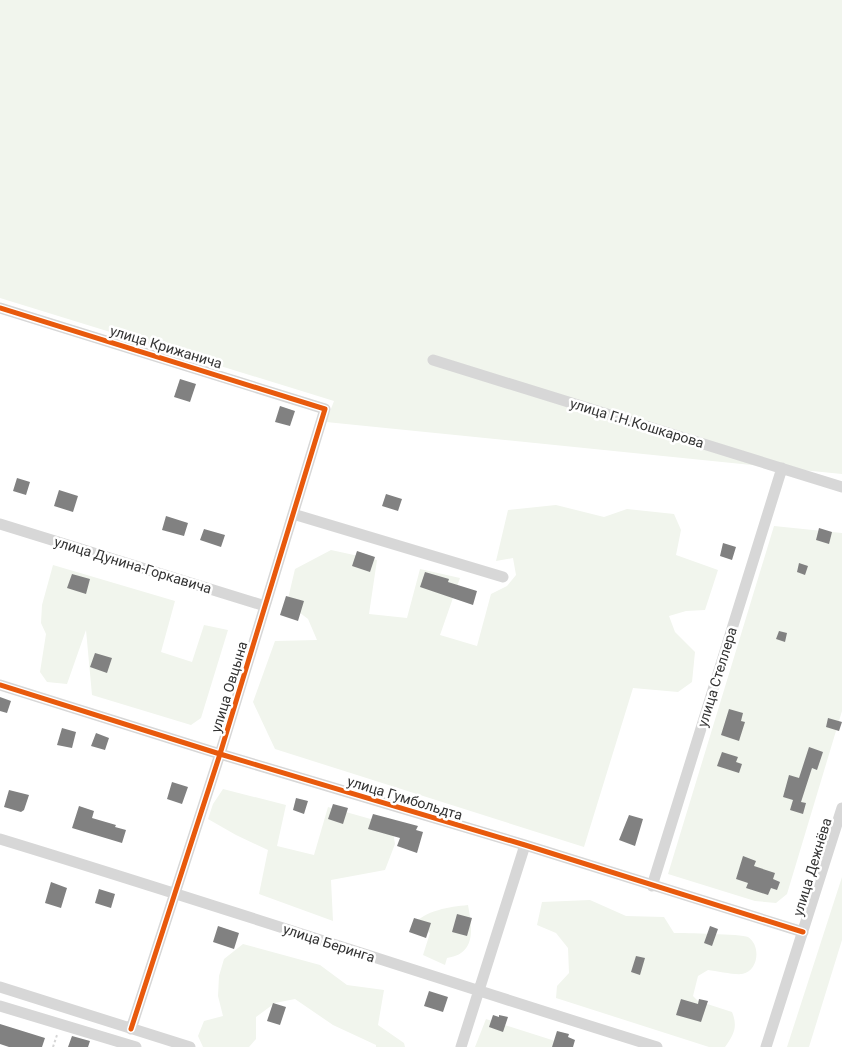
<svg xmlns="http://www.w3.org/2000/svg" width="842" height="1047" font-family="Roboto,sans-serif">
	<style>
		.green { fill: #f1f5ed }
		.building { fill: #818181 }
		.lines { fill: none; stroke-linecap: round; stroke-linejoin: round }
		.path { stroke: #d6d6d6; stroke-width: 2; stroke-dasharray: 2.5 2.5; stroke-linecap: butt }
		.minor { stroke: #d7d7d7; stroke-width: 11 }
		.cycleway-casing { stroke: #fff; stroke-width: 8 }
		.cycleway { stroke: #e8590c; stroke-width: 5 }
		.labels { text-anchor: middle; dominant-baseline: central; stroke-width: 5; stroke-linejoin: round; paint-order: stroke }
		.street-label { font-size: 14px; fill: #333; stroke: #fff }
	</style>
	<rect width="100%" height="100%" fill="#fff"/>
	<path class="green" d="M0 0H842V474L326 422 334 401 0 298Z
		M556 505 604 517 627 509 674 514 681 530 676 555 718 570 705 610 686 611 669 616 675 632 695 652 692 682 678 692 633 688 584 847 275 749 253 702 275 641 317 640 308 619 287 603 295 569 331 550 377 560 369 614 407 618 420 569 460 578 440 635 477 646 491 594 507 586 516 575 513 558 496 561 508 510Z
		M774 526 842 533V711L787 894 776 903 755 901 668 874Z
		M53 565 175 601 161 652 192 662 204 625 228 630 201 718 191 725 92 695 86 630 67 684 47 682 40 672 46 634 41 623 42 605Z
		M223 789 286 805 277 846 314 855 328 807 392 825 395 844 385 870 331 880 333 921 259 894 268 850 236 835 208 819 213 804Z
		M842 877V940L809 1047H787Z
		M590 900 626 916 664 917 674 933C685 933 741 934 748 937 761 945 759 971 742 974 734 975 717 971 708 970L698 976 693 996 698 1001 732 1012C738 1027 734 1034 725 1047H709L556 998 557 986 569 973 568 948 556 933 537 925 542 902Z
		M468 905C472 927 477 954 447 958L445 965 423 955 430 933 413 925C426 910 449 907 468 905Z
		M243 944 320 965 347 985 384 990 378 1025 404 1043 405 1047H376V1045L333 1025 295 999 275 1003 256 1017V1039L249 1047H203L198 1036 204 1021 223 1016 218 996 219 976 224 959Z
		M486 1019 574 1047H475Z"/>
	<path class="building" d="M180 379 196 384 190 402 174 397Z
		M280 406 295 411 290 426 275 422Z
		M17 478 30 482 26 495 13 491Z
		M59 490 78 496 73 512 54 506Z
		M386 494 402 499 398 511 382 506Z
		M166 516 188 523 184 536 162 530Z
		M819 528 832 532 829 544 816 540Z
		M204 529 225 535 221 547 200 540Z
		M723 543 736 547 732 560 720 556Z
		M357 551 375 557 370 572 352 566Z
		M799 563 808 566 805 575 797 572Z
		M425 572 449 579 448 582 477 591 473 605 420 587Z
		M72 574 90 579 86 594 67 588Z
		M286 596 304 601 298 621 280 615Z
		M779 631 787 633 785 642 776 639Z
		M95 653 112 658 107 673 90 667Z
		M0 697 11 701 7 713 0 711Z
		M729 709 743 713 741 721 745 722 739 741 721 735Z
		M828 718 842 722 839 731 826 727Z
		M62 728 76 732 72 748 57 745Z
		M96 733 109 738 105 750 91 746Z
		M809 747 823 752 817 770 812 768 801 802 806 803 803 814 790 810 793 800 783 797 789 775 799 778Z
		M722 752 738 757 736 762 742 764 739 773 717 766Z
		M172 782 188 787 182 804 167 799Z
		M9 790 29 795 24 810 21 812 4 807Z
		M296 798 308 801 304 814 293 810Z
		M333 804 348 808 343 824 328 819Z
		M79 806 94 811 92 818 116 825 115 827 126 830 122 843 72 828Z
		M373 814 418 826 416 830 423 832 417 853 397 846 400 838 368 829Z
		M629 815 643 819 635 846 619 840Z
		M743 856 756 861 754 866 775 873 773 879 780 882 777 890 771 888 768 895 746 888 748 883 736 879Z
		M51 882 67 888 61 908 45 903Z
		M99 889 115 894 111 908 95 903Z
		M457 914 472 918 467 936 452 932Z
		M414 918 431 923 426 938 409 932Z
		M218 926 239 933 234 949 213 942Z
		M710 926 718 929 712 946 704 943Z
		M636 956 645 958 640 975 631 972Z
		M429 991 448 997 443 1012 424 1006Z
		M681 999 698 1004 699 999 708 1001 701 1022 676 1015Z
		M273 1003 286 1007 280 1025 267 1021Z
		M493 1015 499 1017V1015L508 1017 503 1032 489 1027Z
		M0 1024 45 1038 42 1047H9L0 1044Z
		M557 1031 569 1034 568 1037 575 1040 573 1047H552Z
		M72 1036 90 1041 88 1047H68Z"/>
	<g class="lines">
		<path class="path" d="M53 1047 57 1035"/>
		<path class="minor" d="M0 308 325 409 220 754 131 1029
			M433 360 842 487
			M293 514 503 577
			M0 524 265 606
			M0 685 220 754 525 845 803 932
			M0 839C220 906 438 979 657 1047
			M652 886 782 468
			M0 987 190 1047
			M0 1006 136 1047
			M461 1047 525 845
			M766 1047 842 808"/>
		<g class="cycleway-casing">
			<path id="cycleway" d="M0 308 325 409 220 754 131 1029
				M0 685 220 754 525 845 803 932"/>
		</g>
		<use href="#cycleway" class="cycleway"/>
	</g>
	<g class="labels">
		<g class="street-label">
			<text transform="translate(166 347) rotate(17)">улица Крижанича</text>
			<text transform="translate(637 423) rotate(17)">улица Г.Н.Кошкарова</text>
			<text transform="translate(133 565) rotate(17)">улица Дунина-Горкавича</text>
			<text transform="translate(717 677) rotate(-73)">улица Стеллера</text>
			<text transform="translate(229 687) rotate(-73)">улица Овцына</text>
			<text transform="translate(405 798) rotate(17)">улица Гумбольдта</text>
			<text transform="translate(812 867) rotate(-73)">улица Дежнёва</text>
			<text transform="translate(329 943) rotate(18)">улица Беринга</text>
		</g>
	</g>
</svg>
